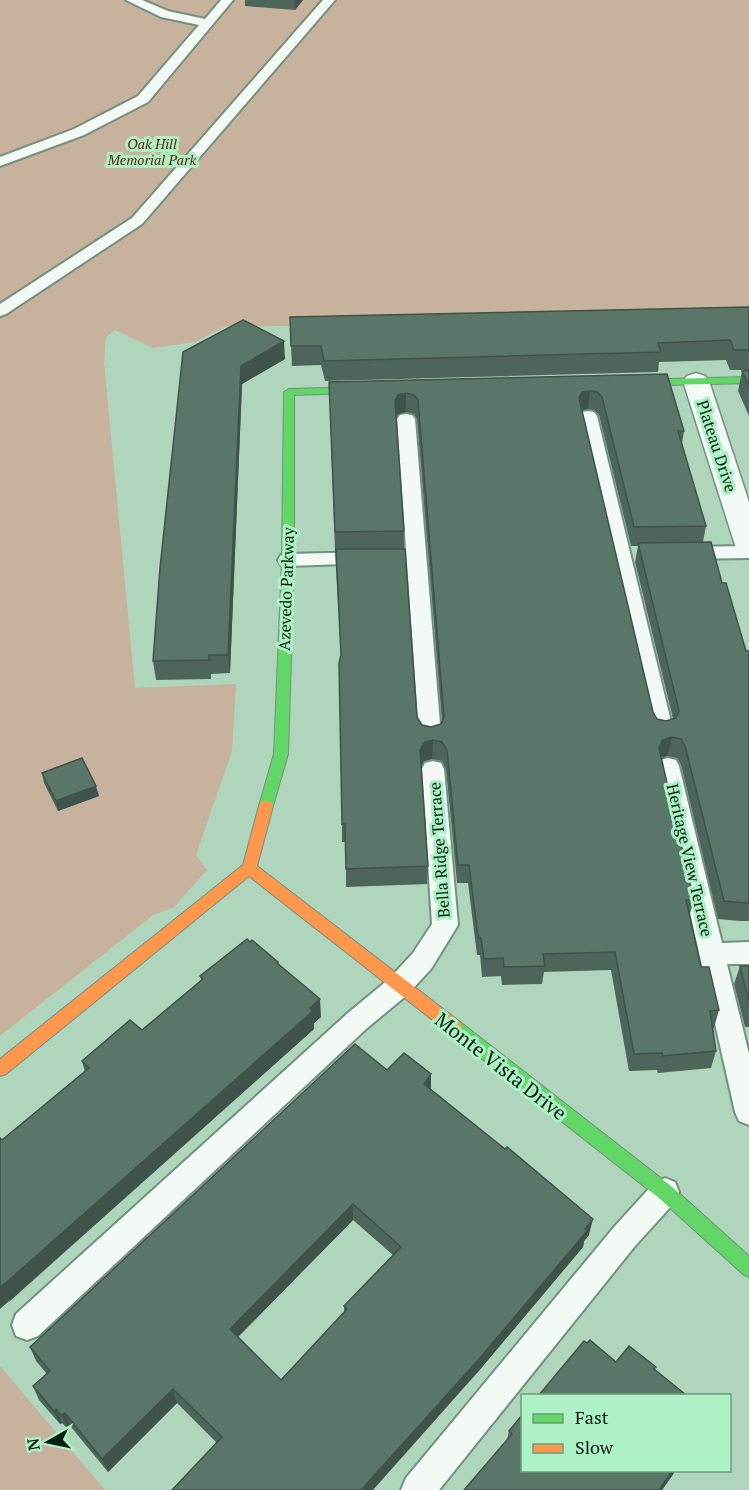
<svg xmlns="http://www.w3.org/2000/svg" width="749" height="1490" font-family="'PT Serif',serif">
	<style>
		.green { fill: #c6b29d }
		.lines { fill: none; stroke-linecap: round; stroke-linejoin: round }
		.lane-casing { stroke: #73917f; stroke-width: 4 }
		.street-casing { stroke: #73917f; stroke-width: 3 }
		.fast-casing { stroke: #73917f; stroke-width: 2 }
		.slow-casing { stroke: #73917f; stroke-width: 2 }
		.lane { fill: #f3f9f5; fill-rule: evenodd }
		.street { fill: #f3f9f5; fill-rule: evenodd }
		.fast { fill: #63d668; fill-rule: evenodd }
		.slow { fill: #ff974d; fill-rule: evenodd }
		.wall { fill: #4d655a; fill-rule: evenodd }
		.shaded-wall { fill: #3f534a }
		.building { fill: #5a7669; stroke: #3f534a; stroke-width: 1.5; fill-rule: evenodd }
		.labels { text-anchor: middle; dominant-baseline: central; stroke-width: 6; stroke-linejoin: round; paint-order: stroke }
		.far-park-label { font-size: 14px; font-style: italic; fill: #621c07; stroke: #aef1c6 }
		.street-label { font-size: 16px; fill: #041f10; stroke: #aef1c6 }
		.near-street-label { font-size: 20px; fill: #041f10; stroke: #aef1c6 }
	</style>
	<rect width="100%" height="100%" fill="#b0d5bd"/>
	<path class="green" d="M0 0H749V318L224 327 195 342 153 348 115 330 106 337 104 363 135 688 236 684 232 751 196 855 207 870 173 908 153 915 0 1036Z
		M0 1366 105 1490H0Z"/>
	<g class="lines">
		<g class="lane-casing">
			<path id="lane" d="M126 0H142L168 11 205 19 221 0H233L148 102 84 135 0 166V157L74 129 138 96 199 25 161 17Z
				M323 0H335L142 224 6 314 0 316V304L132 218Z
				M588 411 594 412 597 416 673 730 670 736 662 738 654 736 651 730 579 416 582 412Z
				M406 414 412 415 415 419 441 736 438 742 430 744 422 742 419 736 397 419 400 415Z
				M749 546V558L685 559 678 557 675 553 678 549 685 547Z
				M367 552 374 553 377 558 374 563 288 566 281 565 278 560 281 555 288 554Z
				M668 758 676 760 679 766 722 943 749 942V964H727L749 1054V1125L739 1121 735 1112 657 766 660 760Z
				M433 761 441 763 444 769 458 925 431 969 407 995 366 1029 38 1336 27 1340 16 1336 12 1325 16 1314 348 1013 389 979 413 953 432 924 422 769 425 763Z
				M665 1178 675 1182 679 1192 675 1202 635 1246 439 1490H401L406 1478 615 1226 655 1182Z"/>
		</g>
		<g class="street-casing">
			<path id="street" d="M696 373 705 376 709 381 749 502V554L739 551 735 545 683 381 687 376Z"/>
		</g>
		<g class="fast-casing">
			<path id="fast" d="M749 377V383L624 386 619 383 624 380Z
				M375 387 379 388V392L294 395V560L288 754 273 806 271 810H261L259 806 274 754 282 560 284 392 289 389Z
				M454 1020 460 1022 671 1186 749 1256V1277L743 1274 659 1198 448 1032 446 1027 448 1022Z"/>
		</g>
		<g class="slow-casing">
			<path id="slow" d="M266 801 271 802 273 806 257 866 460 1022 462 1027 460 1032 454 1034 448 1032 249 876 6 1074 0 1076V1059L243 865 259 806 261 802Z"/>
		</g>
		<use href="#lane" class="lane"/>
		<use href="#street" class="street"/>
		<use href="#fast" class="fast"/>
		<use href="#slow" class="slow"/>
	</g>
	<path class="wall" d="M245 0H303L295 10 245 6Z
		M749 307V416L738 391 742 371 745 370H730L726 360 659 362 658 372 325 381 321 365 292 366 291 346Z
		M183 352 285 359 242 384 230 673 211 674V679L156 680 153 661Z
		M667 374 684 431 682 444 706 526 703 542 722 583 746 651H749V921H740L718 919 681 765 677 758 667 756 661 758 694 900 689 917 701 967 719 1010 714 1028H713L716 1051 711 1068 658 1073 657 1070 629 1071 611 970 544 972 542 984 502 985 501 976 482 977 480 955H477L468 883H457L446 769 442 761 432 759 424 761 421 766 428 866 427 884 346 887V842H342V824L341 656 335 551 329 382ZM588 409 594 410 599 415 631 546H638L635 562 673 719 666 721 657 719 653 712 582 410ZM406 412 414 414 417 419 442 722 441 724 431 727 422 725 417 717 404 549V531L396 417 398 414Z
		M42 773 99 796 58 811 44 783Z
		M278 962 279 964 321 1017 314 1023V1029L9 1302 85 1072 82 1061 142 1030 201 980 200 976Z
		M740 966H749V1027H745L734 984Z
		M387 1070 431 1074V1089L589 1235 584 1241 583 1247 477 1373 217 1443 177 1403 108 1472 71 1427 68 1429 62 1423 60 1424 39 1400 33 1386 47 1374 36 1361 30 1347ZM353 1220 393 1255 344 1306V1313L281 1380 238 1337Z
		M522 1415V1470H676L662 1490H464L507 1440 509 1431Z"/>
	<path class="shaded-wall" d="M294 0H303L295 10Z
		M284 341 285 359 242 384 230 673 228 655 241 366Z
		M590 391 588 409 580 411 579 398 582 392Z
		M406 393V412L398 414 395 419V401L398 395Z
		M672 737 667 756 658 759 659 748 662 740Z
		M433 740 432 759 424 761 420 769V750L425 742Z
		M96 786 99 796 58 811 56 801Z
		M320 999 321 1017 314 1023V1029L0 1309V1288Z
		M431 1074V1092L424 1084Z
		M353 1204V1220L232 1343 230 1329Z
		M593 1219 589 1235 584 1241 583 1247 477 1373 373 1490H361Z
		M173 1389 177 1403 108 1472 102 1459Z
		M56 1409 62 1423 60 1424 54 1411Z
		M65 1413 71 1427 68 1429 61 1415Z
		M673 1470H676L662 1490H659Z"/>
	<path class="building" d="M749 307V350H734L730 340 658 343 661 352 324 361 321 346H291L290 317Z
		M243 320 284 341 241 366 228 655H209V660L153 661 160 568 183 352Z
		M749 370V386L742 371Z
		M667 374 684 431H678L706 526 634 527 602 397 597 392 590 391 582 392 579 398 653 712 657 719 666 721 676 718 679 711 638 543 711 542 722 583H726L746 651H749V903L724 901 685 746 681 739 672 737 662 740 659 748 694 900H686L701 967H709L719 1010 710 1011 716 1051 663 1056 662 1053 634 1054 615 952 543 954 545 966 504 967 503 958 484 959 481 938 478 937 469 865H458L447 750 442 742 433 740 425 742 420 750 428 866 346 869 345 824H342L339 663 341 655 336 549H405L417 717 422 725 431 727 441 724 444 717 418 400 414 395 406 393 398 395 395 401 404 531 335 532 329 382Z
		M82 758 96 786 56 801 42 773Z
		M247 939 250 942 252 940 278 962 277 963 320 999 310 1008 313 1011 0 1288V1138L2 1140 89 1068 82 1061 130 1020 142 1030 203 979 200 976Z
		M740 966H749V1002Z
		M355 1044 387 1070 404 1053 431 1074 424 1084 505 1149 507 1147 593 1219 585 1229 587 1231 479 1359 361 1490H172L222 1437 173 1389 102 1459 65 1413 61 1415 56 1409 54 1411 33 1386 50 1371 30 1347ZM353 1204 401 1247 344 1306 347 1309 281 1380 230 1329Z
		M590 1340 616 1362 629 1346 656 1367 654 1369 686 1395H539L584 1341 587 1343Z
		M522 1415V1470H673L659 1490H464L512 1434 509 1431Z"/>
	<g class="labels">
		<g class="far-park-label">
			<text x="152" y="143">Oak Hill<tspan x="152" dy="16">Memorial Park</tspan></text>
		</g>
		<g class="street-label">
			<text transform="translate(717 446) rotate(72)">Plateau Drive</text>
			<text transform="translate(286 589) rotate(-88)">Azevedo Parkway</text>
			<text transform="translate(439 850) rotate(-94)">Bella Ridge Terrace</text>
			<text transform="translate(690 860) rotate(77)">Heritage View Terrace</text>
		</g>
		<g class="near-street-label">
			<text transform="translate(501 1066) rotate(38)">Monte Vista Drive</text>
		</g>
	</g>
	<rect x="521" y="1394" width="210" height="78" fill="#aef1c6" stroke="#6a9d7d" stroke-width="1.5"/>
	<rect x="533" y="1414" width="30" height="9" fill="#63d668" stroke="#6a9d7d" stroke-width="1.5"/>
	<text x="575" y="1424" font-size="18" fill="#041f10">Fast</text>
	<rect x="533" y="1444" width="30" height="9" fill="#ff974d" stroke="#6a9d7d" stroke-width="1.5"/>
	<text x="575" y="1454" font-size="18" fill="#041f10">Slow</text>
	<g transform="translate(48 1442) rotate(261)" stroke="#aef1c6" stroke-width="4.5" paint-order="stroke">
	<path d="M0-4.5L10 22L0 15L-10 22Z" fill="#041f10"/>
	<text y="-9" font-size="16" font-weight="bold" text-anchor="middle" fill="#041f10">N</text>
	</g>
</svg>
